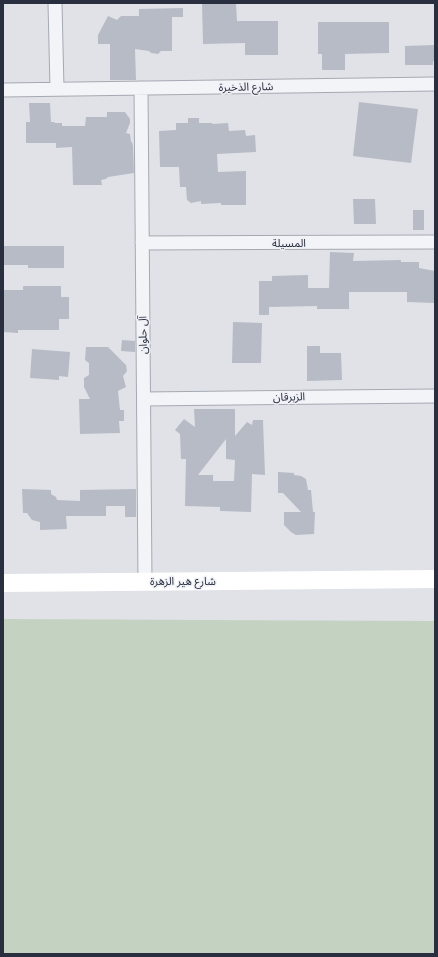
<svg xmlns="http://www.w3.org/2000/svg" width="438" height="957" font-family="Raleway,'Noto Sans Arabic',sans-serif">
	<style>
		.green { fill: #c4d2c1 }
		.building { fill: #b7bbc5; fill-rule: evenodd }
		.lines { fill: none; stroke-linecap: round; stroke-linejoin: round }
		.street-casing { stroke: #a5a9b2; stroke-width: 15 }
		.street { stroke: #f3f4f7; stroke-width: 13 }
		.secondary { stroke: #fff; stroke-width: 18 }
		.labels { text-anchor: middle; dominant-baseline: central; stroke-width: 3; stroke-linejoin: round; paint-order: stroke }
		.street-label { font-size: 11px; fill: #292f3f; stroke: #eff1f6 }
	</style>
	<rect width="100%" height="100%" fill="#e0e2e8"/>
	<path class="green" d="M3 619 435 621V954H3Z"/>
	<path class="building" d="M202 3H236L237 21H278V55H245V43L203 44Z
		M183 8V17H172V51H161L158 54 151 53 149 51 135 49 136 80H110V44H98V35L108 16 117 20 121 16H139V9Z
		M318 22H389V53L345 54V70H322V54H318Z
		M435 45V61H433V65H405V46Z
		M359 102 418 109 411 163 353 156Z
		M29 103H50L51 122H54L55 123H62V126H85L86 117H107V112H125L130 119V123L126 133 130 134 131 142H132L133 146 134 173 108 177 106 179 101 180 102 185H73L72 147 56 148V143H26V122H30Z
		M188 118H199V123H212V124L228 123 229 131 245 130 246 136 255 135 256 152 217 154 218 172 246 171V205H221V203L201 204V201L191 203 187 200 186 187H180L179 167H160L159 131 176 130V123H188Z
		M353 199H375L376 224H354Z
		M413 210H424V230H413Z
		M3 246H64V268H28V265H3Z
		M330 252 354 253 353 261 401 260V262H419V268L435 271V303L407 302V292H349V309H317V306L269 307V315H259V281H272V276L308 275V288H329Z
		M23 286H61V297H69V319H59V330H18V333L3 332V290H23Z
		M233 322 262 323 261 363H232Z
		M122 340 135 341V352L121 351Z
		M307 346H320V353H341L342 380 307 381Z
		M86 347H108L126 365 127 371 123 376 126 387 118 391 120 410H124V421H119L120 433 80 434 79 399H90L84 387V378L89 375V363L85 360Z
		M32 349 70 352 68 377 59 376V380L30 378Z
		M194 409H235V436L247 422 252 425 253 420H263L265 475 252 474 251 512 220 511V507L185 506 186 459H181L180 434 175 430 184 419 195 427ZM226 439V459L235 460 234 481H213V475H198Z
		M278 472 294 473V475L301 476 306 479 308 490H311L313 512H315L314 534 296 535 291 532 284 525V512H301L283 493H278Z
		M22 489 51 490V494L56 497 57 500 80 501V490L136 489V517H125V506H106V516H66L67 529 40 530V522L32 520 27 513H23Z"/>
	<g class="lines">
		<g class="street-casing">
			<path id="street" d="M55 3 57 89
				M141 88 145 582
				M3 90 435 84
				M142 243 435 242
				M144 399 435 396"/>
		</g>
		<use href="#street" class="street"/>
		<path class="secondary" d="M3 583 435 579"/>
	</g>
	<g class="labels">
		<g class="street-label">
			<text transform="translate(246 87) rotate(-1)">شارع الذخيرة</text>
			<text x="289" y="243">المسيلة</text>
			<text transform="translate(143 335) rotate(-91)">آل حلوان</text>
			<text transform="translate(289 397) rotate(-1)">الزبرقان</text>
			<text x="183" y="581">شارع هير الزهرة</text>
		</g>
	</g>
	<rect width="438" height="957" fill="none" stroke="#292f3f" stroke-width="8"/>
</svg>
